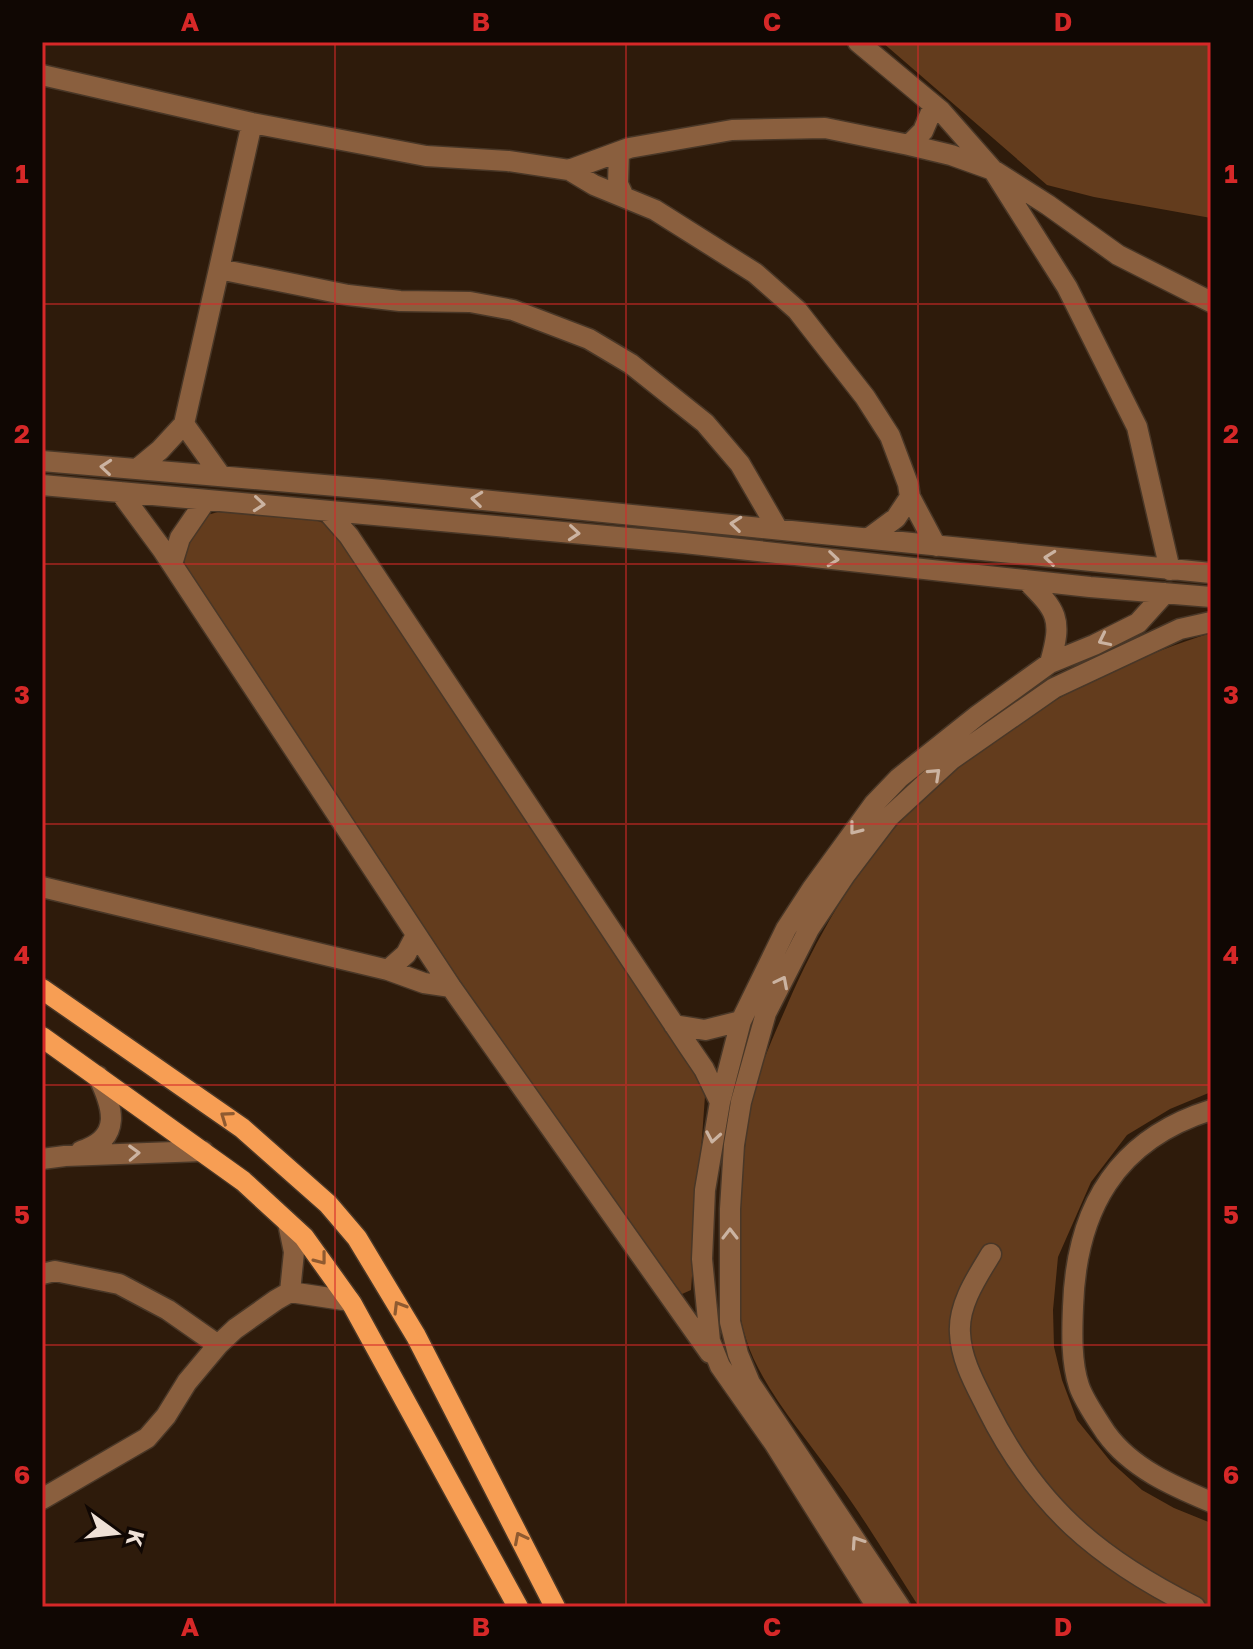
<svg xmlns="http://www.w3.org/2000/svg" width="1253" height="1649" font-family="'Golos Text',sans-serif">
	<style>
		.green { fill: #633c1d }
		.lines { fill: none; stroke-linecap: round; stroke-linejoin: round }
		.minor-casing { stroke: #493727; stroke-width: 23 }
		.major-casing { stroke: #493727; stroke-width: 23 }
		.minor { stroke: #8a5f3e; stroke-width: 20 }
		.major { stroke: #f79e54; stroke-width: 20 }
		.oneway { stroke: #cbb3a1 }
		.oneway2 { stroke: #8f5a30 }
		.grid { fill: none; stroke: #d62828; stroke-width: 2; stroke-opacity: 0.55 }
		.neatline { fill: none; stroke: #d62828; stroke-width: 3 }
		.grid-label { font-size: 26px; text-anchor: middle; font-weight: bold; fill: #d62828 }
	</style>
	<rect width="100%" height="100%" fill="#2e1b0b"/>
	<path class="green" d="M882 42H1211V218L1094 197 1047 185Z
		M218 512 312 519 330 525 700 1072 705 1096 691 1290 682 1294 543 1104 201 596C178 553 178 560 200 517Z
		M1211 633V1092L1170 1109 1127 1135 1091 1182 1058 1257 1053 1310 1054 1347 1062 1380 1077 1420 1111 1462 1142 1490 1174 1508 1211 1523V1607H919C891 1563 864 1518 833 1476 804 1435 761 1387 746 1339 730 1290 737 1216 743 1165 746 1143 747 1119 752 1097 760 1065 775 1033 788 1003 816 939 852 875 899 823 981 733 1096 669 1211 633Z"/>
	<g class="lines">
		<g class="minor-casing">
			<path id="minor" d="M858 42 941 111 993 170 1067 287 1137 427 1170 570
				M42 75 252 123 426 156 508 161 569 170 594 185 655 210 755 273 797 310 865 397 890 436 908 484 910 497
				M909 145 923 131 934 105
				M619 152 618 184 624 197
				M569 170 629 148 732 130 825 128 909 145 951 155 993 170 1048 205 1118 255 1211 302
				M219 269 348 295 400 301 470 302 513 310 589 339 631 364 705 423 740 464 777 528
				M184 424 221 476
				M42 461 383 490 1211 573
				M137 469 160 450 184 424 252 123
				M42 485 684 543 1090 587 1211 597
				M120 492 162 549 451 987 710 1353
				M327 511 349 536 689 1047 704 1069 720 1102
				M869 538 896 518 910 497 936 546
				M172 564 180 538 206 500
				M1026 580C1057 611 1063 618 1050 663
				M42 887 388 970 424 983 451 987
				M388 970 406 954 416 935
				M674 1025 705 1030 741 1021
				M1211 1110C1115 1140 1076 1210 1073 1307 1072 1332 1071 1362 1079 1386 1084 1401 1097 1419 1106 1433 1131 1468 1173 1486 1211 1502
				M81 1151C123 1138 113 1107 98 1076
				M42 1159 65 1156 203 1151
				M288 1223 294 1252 290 1292
				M991 1254C977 1277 958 1305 960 1333 961 1360 975 1384 987 1408 1036 1506 1097 1558 1195 1607
				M42 1274 55 1271 119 1284 168 1310 218 1345
				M42 1499 147 1438 166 1416 187 1382 218 1345 235 1329 276 1300 290 1292 350 1301
				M877 1607 774 1443 720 1366 710 1341 702 1259 705 1190 720 1102 741 1021 786 929 812 889 874 804 899 778 978 715 1050 663 1094 645 1138 623 1165 593
				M900 1607 750 1383 738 1354 730 1322V1209L734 1145 741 1102 766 1013 809 929 845 875 889 817 952 759 1054 688 1180 629 1211 622"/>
		</g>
		<g class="major-casing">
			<path id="major" d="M42 989 242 1128 328 1204 357 1238 416 1336 555 1607
				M42 1037 243 1181 304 1237 352 1304 518 1607"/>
		</g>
		<use href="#minor" class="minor"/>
		<use href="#major" class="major"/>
	</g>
	<defs><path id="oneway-chevron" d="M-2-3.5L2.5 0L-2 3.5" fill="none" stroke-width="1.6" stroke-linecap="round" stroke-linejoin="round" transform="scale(2)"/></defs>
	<g class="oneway">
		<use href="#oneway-chevron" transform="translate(106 467) rotate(-175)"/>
		<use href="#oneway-chevron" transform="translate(477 499) rotate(-174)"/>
		<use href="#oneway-chevron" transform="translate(259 504) rotate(5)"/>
		<use href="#oneway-chevron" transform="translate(736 524) rotate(-174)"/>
		<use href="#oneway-chevron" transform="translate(574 533) rotate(5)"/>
		<use href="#oneway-chevron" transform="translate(1050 558) rotate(-174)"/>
		<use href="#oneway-chevron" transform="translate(833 559) rotate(6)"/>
		<use href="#oneway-chevron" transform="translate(1104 640) rotate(154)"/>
		<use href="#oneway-chevron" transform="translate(935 774) rotate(-43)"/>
		<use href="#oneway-chevron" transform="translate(855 829) rotate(128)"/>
		<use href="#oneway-chevron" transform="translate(782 982) rotate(-63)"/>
		<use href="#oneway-chevron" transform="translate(713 1137) rotate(100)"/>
		<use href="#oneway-chevron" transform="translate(134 1153) rotate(-2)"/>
		<use href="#oneway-chevron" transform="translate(730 1234) rotate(-90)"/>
		<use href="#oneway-chevron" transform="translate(857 1542) rotate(-124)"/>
	</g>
	<g class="oneway2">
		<use href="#oneway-chevron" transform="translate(226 1117) rotate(-145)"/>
		<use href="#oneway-chevron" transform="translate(321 1259) rotate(52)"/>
		<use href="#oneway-chevron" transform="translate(399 1307) rotate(-121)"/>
		<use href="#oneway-chevron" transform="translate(520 1538) rotate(-117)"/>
	</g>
	<path class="grid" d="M335 42V1607M626 42V1607M918 42V1607M42 304H1211M42 564H1211M42 824H1211M42 1085H1211M42 1345H1211"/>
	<rect width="1253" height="1649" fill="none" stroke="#100703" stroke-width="88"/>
	<g transform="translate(116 1533) rotate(105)" stroke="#100703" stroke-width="6" paint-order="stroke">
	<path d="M0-6L14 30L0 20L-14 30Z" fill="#eee0d6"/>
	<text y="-12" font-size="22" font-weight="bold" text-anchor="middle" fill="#eee0d6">K</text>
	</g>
	<rect x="44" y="44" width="1165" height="1561" class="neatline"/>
	<g class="grid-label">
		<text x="190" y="31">A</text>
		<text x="481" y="31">B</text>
		<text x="772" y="31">C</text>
		<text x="1063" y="31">D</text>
		<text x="22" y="183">1</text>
		<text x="1231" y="183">1</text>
		<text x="22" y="443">2</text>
		<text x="1231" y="443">2</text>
		<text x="22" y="704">3</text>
		<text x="1231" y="704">3</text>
		<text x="22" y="964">4</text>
		<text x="1231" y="964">4</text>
		<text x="22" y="1224">5</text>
		<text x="1231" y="1224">5</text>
		<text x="22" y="1484">6</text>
		<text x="1231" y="1484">6</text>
		<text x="190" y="1636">A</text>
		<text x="481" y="1636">B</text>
		<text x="772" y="1636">C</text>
		<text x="1063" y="1636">D</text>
	</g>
</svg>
